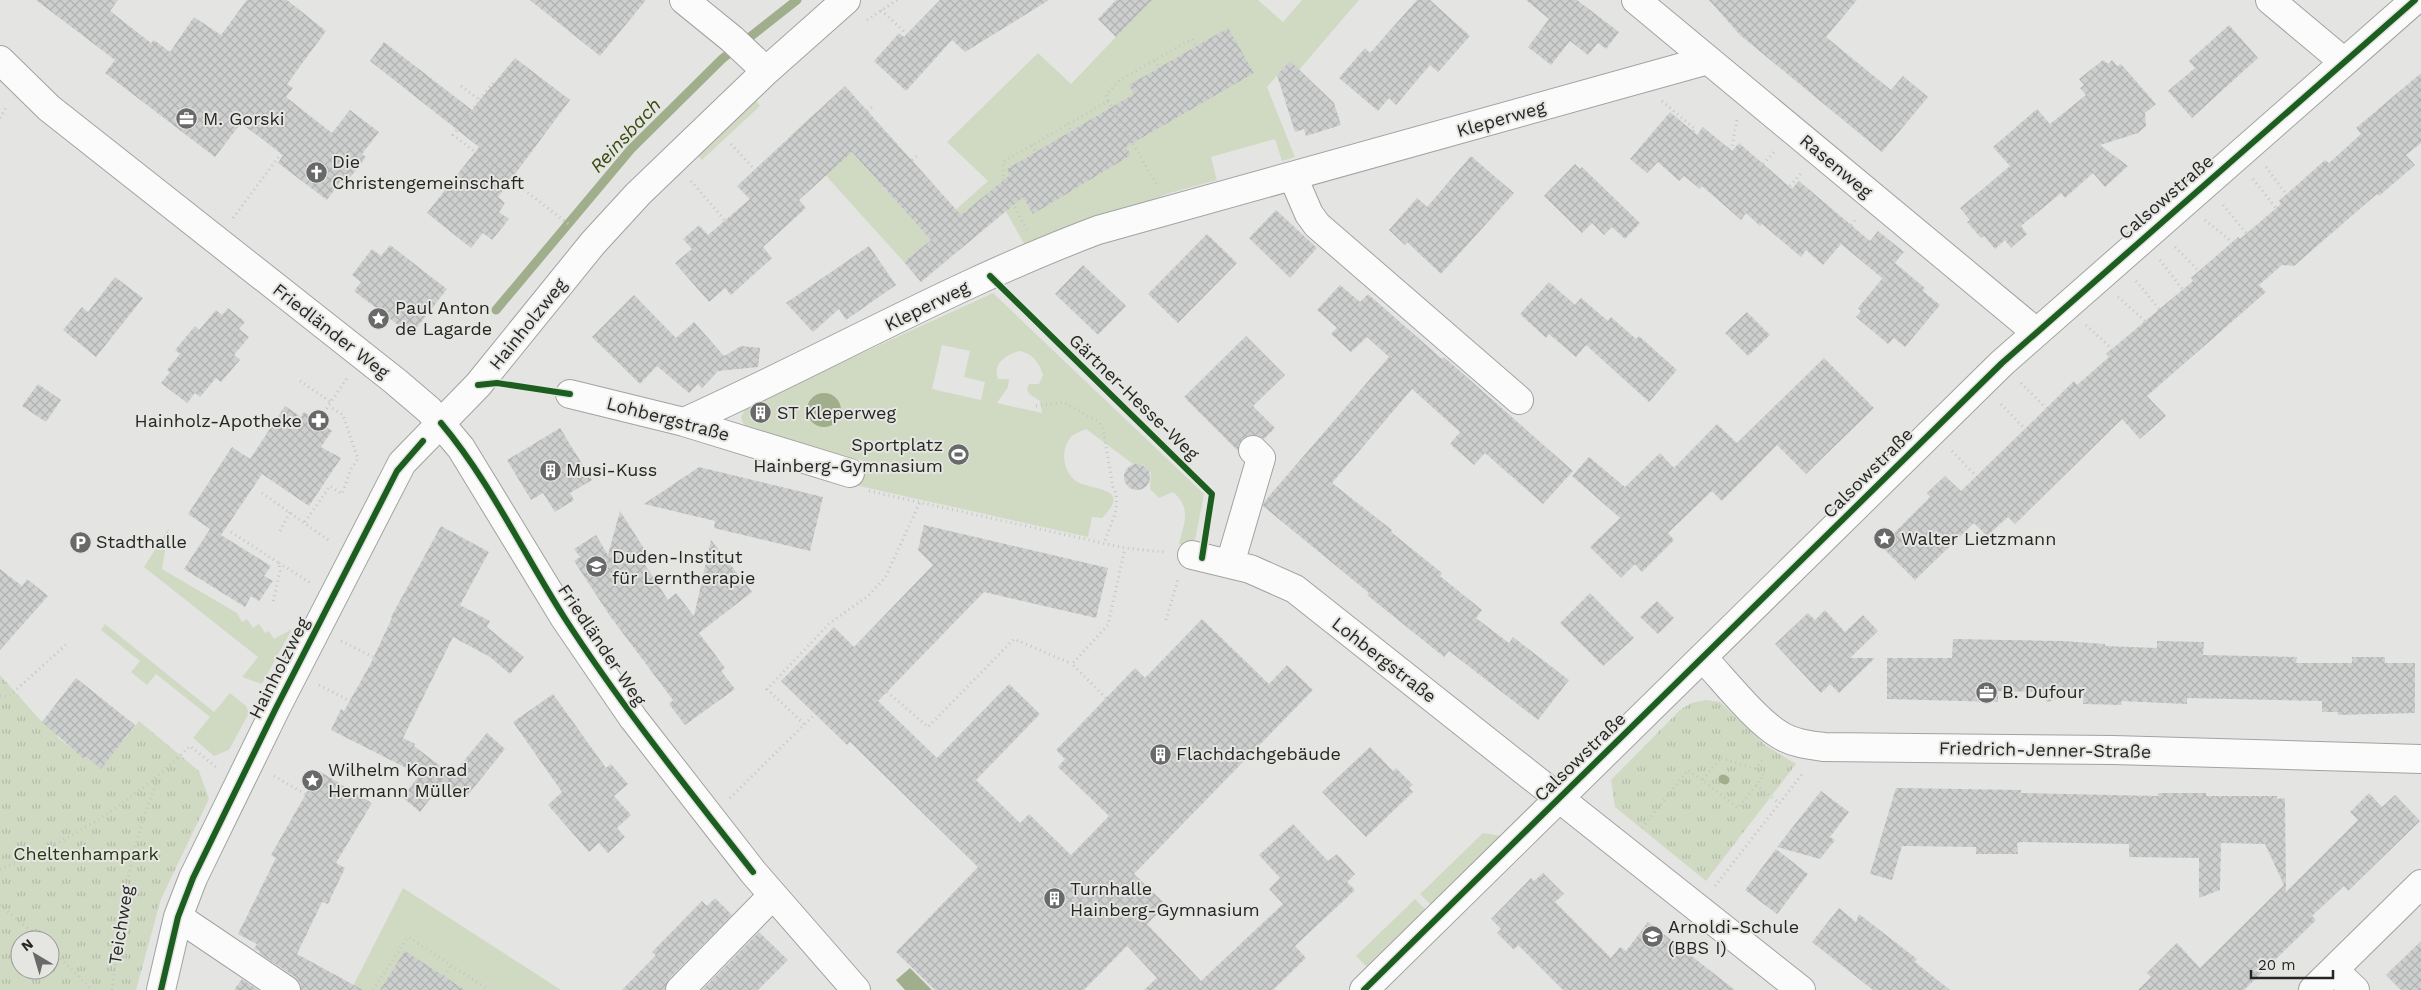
<svg xmlns="http://www.w3.org/2000/svg" width="2421" height="990" viewBox="0 0 2421 990" font-family="'Work Sans',sans-serif">
<style>
.grass{fill:#d0dac3;fill-rule:evenodd}
.park{fill:url(#park-tufts);fill-rule:evenodd}
.water{fill:#a1ae8b}
.lines{fill:none;stroke-linecap:round;stroke-linejoin:round}
.stream{stroke:#a1ae8b;stroke-width:9}
.building{fill:url(#building-cross-hatch)}
.minor-casing{stroke:#a2a2a1;stroke-width:30}
.path{stroke:#c5c5c4;stroke-width:3;stroke-dasharray:1 4;stroke-linecap:butt}
.minor{stroke:#fbfbfb;stroke-width:28}
.cycleway-casing{stroke:#e5e6e2;stroke-width:9}
.cycleway{stroke:#1b5e20;stroke-width:6}
.labels{text-anchor:middle;stroke-width:4;stroke-linejoin:round;paint-order:stroke}
.poi-label{font-size:18px;fill:#262625;stroke:#e5e6e2;text-anchor:start}
.street-label{font-size:18px;fill:#262625;stroke:#e5e6e2}
.park-label{font-size:18px;fill:#2a3710;stroke:#e5e6e2}
.water-label{font-size:19px;font-style:italic;fill:#384a11;stroke:#e5e6e2}
</style>
<defs>
<pattern id="park-tufts" width="24" height="20" patternUnits="userSpaceOnUse" patternTransform="scale(1.25)"><rect width="24" height="20" fill="#d0dac3"/><path d="M3 7l-1-3M5 7V3M7 7l1-3M15 17l-1-3M17 17v-4M19 17l1-3" fill="none" stroke="#b2bba7"/></pattern>
<pattern id="building-cross-hatch" width="8" height="8" patternUnits="userSpaceOnUse" patternTransform="scale(1.25)"><rect width="8" height="8" fill="#cdcece"/><path d="M0 0l8 8M0 8l8-8" fill="none" stroke="#b0b1b1"/></pattern>
</defs>
<rect width="100%" height="100%" fill="#e4e5e3"/>
<path class="grass" d="M1151,0h107l25,22 19,-22h57l-60,70 -9,-9 -23,26 28,70 -13,4 -7,-22 -64,18 6,23 -47,13 -144,54 -33,-58 -89,73 -114,-126 26,-24 89,99 47,2 36,-32 -41,-39 91,-89 33,31z
M756,100l4,6 -58,54 -5,-6z
M993,293l211,201 -10,52 -15,-2c5,-21 13,-36 -6,-52l-14,6 -9,-9 1,-16 -7,-8 -11,-1 -47,-35c-5,2 -10,4 -14,7 -12,12 -10,35 4,45 15,10 58,5 26,37l-10,-1 -4,20 -229,-51 5,-25 -113,-30 -8,-8 -2,-6 6,-11zM942,345l28,6 -6,26 21,5 -4,18 -49,-11zM1019,351c13,2 20,11 24,24l-4,9h-10l-2,5 2,5 11,7 2,12 -45,-10 11,-16 1,-8h-11c-6,-15 8,-24 21,-28z
M169,528l-7,41 75,44 5,9 5,-3 6,9 6,-4 6,9 4,-2 5,8 18,-10 -30,55 -20,-7 16,-20 -114,-90z
M105,624l109,88 16,-19 16,13 3,7 -20,37 -15,6 -21,-18 17,-21 -54,-43 -9,11 -16,-13 9,-11 -39,-31z
M1483,833l19,3 -71,69 -11,-11z
M403,888l158,102h-210z
M1415,899l11,11 -59,57 -11,-11z"/>
<path class="park" d="M0,675l42,47 16,13 -1,2 27,21 2,-2 15,12 38,-47 60,50 10,28 -48,100 -25,91h-136zM20,940h30v30h-30z
M1706,700l14,2 45,43 31,19 -90,117 -91,-74 -4,-27 69,-70 11,-7z"/>
<path class="water" d="M807 410a17 17 0 1 1 34 0a17 17 0 1 1-34 0Z
M910,968l22,22h-27l-9,-10z"/>
<g class="lines">
<path class="stream" d="M496,310l135,-161 91,-90 75,-59
M1723,779l2,1"/>
</g>
<path class="building" d="M36,0h82l-8,11 41,32 3,-3 16,12 24,-35 27,18 26,-35h40l39,31 -39,53 6,4 -7,9 46,36 18,-23 29,22 -17,22 4,3 -21,27 -4,-3 -14,19 -49,-37 5,-8 -42,-32 -26,34 -110,-84 10,-13z
M530,0h116l-46,56z
M940,0h109l-84,52 -13,-12 -46,51 -32,-30 25,-28 5,4z
M1116,0h36l-36,37 -18,-18z
M1417,0h13l40,36 -32,36 -8,-7 -34,40 -7,-7 -11,13 -39,-33 26,-30 5,5z
M1526,0h51l42,32 -13,17 -8,-6 -10,12 -18,-14 -19,24 -23,-18 21,-28z
M1709,0h148l-31,37 65,53 12,-14 25,21 -46,55 -142,-117z
M2229,25l29,33 -66,60 -24,-27 27,-23 -6,-7z
M1228,28l26,45 -128,74 5,8 -98,59 -10,-17 -102,85 -17,-20 27,-22 -79,-88 -53,48 7,8 -43,39 9,11 -41,37 -6,-7 -16,14 -34,-39 17,-14 -9,-10 16,-14 9,10 42,-36 -13,-13 108,-100 116,129 49,-40 -3,-6 127,-75 -5,-9z
M384,42l88,68 43,-52 55,42 -72,97 7,6 -6,9 10,7 -17,21 -9,-7 -12,15 -44,-35 52,-66 -109,-86z
M2103,60l5,4 4,-4 5,6 4,-2 35,40 -11,9 1,13 -8,7 -38,12 28,21 -23,21 -12,-14 -28,25 -4,-5 -40,33 6,8 -16,14 -6,-8 -10,9 -11,-13 -3,2 -14,-16 3,-2 -10,-12 50,-42 -17,-19 44,-38 13,15 36,-29 -6,-7 4,-3 -5,-6z
M1290,61l44,42 7,22 -35,11 -2,-7 -9,3 -18,-57z
M2421,73v70l-15,12 9,10 -36,31 -2,-2 -83,72 -12,-1 -23,20 7,7 -119,104 19,20 -26,23 -18,-20 -107,105 -7,-7 -21,19 -13,-13 -59,57 -34,-34 49,-49 -3,-4 18,-17 16,15 113,-110 3,4 32,-28 -3,-3 87,-73 -2,-3 47,-41 2,2 20,-17 21,-18 -2,-3 46,-41 4,3 32,-29 -5,-6z
M1670,112l27,23 6,-8 29,24 7,-8 53,46 7,-8 71,60 8,-10 26,21 -22,26 -41,-34 -18,21 -17,-15 -5,7 -39,-33 -2,2 -14,-13 -5,7 -39,-34 -2,3 -16,-13 -5,5 -21,-19 -11,11 -17,-14z
M1471,156l43,37 -73,81 -34,-32 -2,3 -16,-15 28,-32 10,9z
M1575,164l5,5 2,-2 58,56 -15,16 -13,-12 -8,8 -12,-12 -10,10 -38,-37z
M1276,210l41,38 -27,30 -41,-40z
M1207,234l30,29 -59,60 -30,-29z
M390,245l57,44 -36,46 -57,-44 7,-9 -9,-7 20,-26 9,7z
M869,246l27,39 -50,35 -7,-11 -26,23 -27,-29z
M1895,263l30,25 -2,3 17,14 -35,42 -11,-9 -6,6 -32,-27 5,-6 -3,-3z
M1083,265l43,41 -28,29 -43,-41z
M115,277l28,21 -47,59 -33,-27 19,-23 6,5z
M1549,282l26,23 6,-7 27,23 3,-4 25,22 3,-3 38,34 -28,32 -63,-57 -10,12 -27,-23 -3,4 -26,-24z
M1340,285l20,17 8,-8 74,65 2,-2 129,114 -30,33 -58,-51 -11,12 -24,-21 10,-12 -48,-43 -80,94 60,47 -1,2 51,41 -2,3 42,34 -6,8 33,25 4,-6 56,43 -31,40 -89,-69 -5,6 -77,-62 2,-2 -106,-87 1,-4 125,-145 -22,-20 -16,15 -20,-18 6,-6 -20,-18z
M634,295l42,43 18,-16 30,34 17,-10 19,2 -2,19 -40,4 -16,17 -4,-4 -9,9 -32,-27 -17,18 -48,-47z
M228,308l17,14 -6,7 10,8 -15,18 6,5 -19,22 -5,-4 -16,19 -5,-4 -8,10 -26,-20 9,-11 -3,-2 13,-16 -5,-4 20,-24 4,4 17,-20 6,5z
M1747,312l23,23 -22,21 -23,-23z
M1246,336l39,39 -32,31 22,22 -11,11 -7,-4h-8l-7,4 -4,12 -54,-54z
M1824,358l50,50 -68,66 -29,-29 -55,56 -10,-10 -44,42 6,7 -32,32 -7,-8 -14,14 -31,-31 30,-29 -48,-42 17,-19 36,30 35,-34 14,15 43,-44 20,19z
M38,384l23,16 -15,22 -24,-16z
M285,406l16,11 3,-5 28,19 -11,16 20,11 -32,48 -47,-32 -41,61 50,31 -7,10 9,5 -14,20 -8,-5 -6,11 -61,-38 26,-40 -22,-15 44,-67 18,12z
M560,428l32,52 -22,13 4,7 -19,12 -12,-19 -12,7 -24,-40z
M1124 477a13 13 0 1 1 26 0a13 13 0 1 1-26 0Z
M699,467l124,30 -13,54 -96,-23 1,-7 -71,-17z
M620,511l25,39 -7,4 30,46 8,-7 18,23 17,-76 41,52 -53,41 26,35 -4,3 14,18 -50,36 -16,-21 4,-4 -63,-84 -36,-55 6,-4 -6,-8 22,-14 12,20z
M924,525l184,43 -12,50 -112,-26 -106,109 59,57 72,-74 31,30 -64,66 44,43 9,-9 42,41 38,-39 -51,-49 7,-8 -9,-9 79,-82 10,10 57,-59 67,65 18,-19 26,25 -179,184 32,31 -19,19 54,57 82,-77 -14,-15 11,-11 -21,-23 34,-31 35,37 9,-7 18,20 -8,8 8,8 -60,56 11,12 -33,32h-129l13,-12 -30,-32 -43,44h-149l-39,-38 82,-85 -128,-125 -3,3 -66,-64 53,-54 20,20 79,-82 -15,-15z
M441,526l48,26 -29,53 30,16 -3,6 37,30 -14,17 -20,-17 -37,-20 -50,101 12,6 -1,2 38,29 35,-42 18,16 -38,47 -6,-5 -2,3 -18,-9 -21,27 -18,-15 18,-22 -89,-45 10,-21 3,2 26,-46 22,-47 -1,-1z
M0,569l22,17 5,-7 21,17 -48,54z
M1590,593l44,45 -31,28 -43,-43z
M1657,601l17,17 -16,16 -18,-17z
M1825,610l20,22 18,-17 15,16 -28,27h25l-36,35 -9,-9 -9,9 -46,-49 33,-31 7,7z
M1953,639l110,2 42,3v2l52,2v-7l47,1 -1,13 94,2 -1,6h56v-6h33v6h30v50l-77,2v-3h-16v-11l-135,-3v6l-66,-3 1,4 -39,-1 1,-14 -37,12 -7,-10 -42,-1v11l-111,-3v-41h65z
M76,678l59,47 -34,44 -15,-13 -2,3 -42,-37z
M553,694l53,74 5,-4 17,20 -14,12 17,19 -14,13 8,9 -17,16 -9,-10 -10,9 -41,-47 14,-13 -49,-70z
M1370,747l23,24 3,-3 17,17 -4,3 4,4 -47,45 -44,-45z
M319,771l53,32 -36,60 9,5 -17,36 -6,-2 -25,52 66,36h-62l-1,-7 -5,-6 -36,-24 1,-2 -6,-2 3,-5 -19,-10 38,-76 -5,-3z
M1896,788l125,2v3l137,3v-3h48v3h71v3l8,-1 1,94 72,-72 -8,-8 19,-19 13,14 13,-12 25,26 -72,70 -4,-5 -32,30 4,4 -72,70h-106l13,-13 -4,-4 30,-30 23,25 84,-83 -19,-41 -44,-1 -1,47 -21,8v-40l-70,-1v-13l-108,-2 -4,1 1,11h-42v-7l-74,-1 -10,34 -22,-6z
M1821,791l28,21 -19,25 5,3 -15,19 -43,-12z
M1776,849l32,25 -31,40 -32,-24z
M1543,873l21,21 -9,8 56,56 9,-11 6,4 22,-29 87,68h-172l-45,-45 -4,5 -17,-17 4,-4 -10,-10 40,-41 3,3z
M715,898l17,17 -63,64 -4,11h-43l34,-35 -4,-3 50,-51 5,5z
M1839,908l17,14 3,-8 58,45 -2,3 35,28h-77l-61,-48z
M759,932l29,28 -30,30h-56z
M2421,941v49h-20l-15,-15z
M405,951l60,39h-85z
M242,979l16,11h-24z"/>
<g class="lines">
<defs>
<path id="minor" d="M684,0l48,39 34,32
M1636,0l400,332
M2270,0l74,62
M0,60l49,48 346,273 34,29 32,38 103,169 69,101 120,154 103,118
M1293,177l16,37 8,11 202,175
M570,394l114,28 166,51
M684,422c138,-62 272,-139 414,-192l610,-170
M1192,555l58,14 45,20 506,401
M1230,564l31,-106 -8,-8
M1703,658c21,22 52,62 77,77 13,8 28,10 44,12l289,3 308,9
M178,917l108,73
M2334,970l21,20
M161,990l17,-73 15,-39 83,-170 126,-245 76,-78 115,-142 45,-49 128,-123 80,-71
M680,990l93,-95
M1364,990l638,-627 413,-363
M2313,990l108,-106"/>
</defs>
<use href="#minor" class="minor-casing"/>
<path class="path" d="M967,4l3,-4
M881,10l42,39 -3,3
M867,20l30,-20
M1155,60l4,8
M493,83l-40,52 118,91
M461,86l19,14
M170,94l7,6
M1108,101l-2,-6 14,-15 72,-41 4,7
M1662,101l33,28 -2,3
M867,111l8,-6
M0,118l7,-12
M1067,124l4,7
M731,144l24,26
M1032,145l4,7
M1729,149l3,-2 5,-28
M912,160l7,-6
M1763,164l11,-12
M2266,167l20,27
M2253,179l23,29
M691,181l48,56 -1,1
M1790,186l12,-14
M2223,205l24,29
M233,218l50,-67
M2205,220l27,22
M1851,225l5,-6
M1027,230l-23,-43 -1,-25 105,-61 49,84
M2175,247l24,24
M2160,260l23,30
M2136,281l24,29
M2118,297l27,24
M2086,325l26,24
M300,381l31,21
M2021,383l25,25
M2001,404l24,25
M1036,406l27,-4 36,20 4,7 10,58c10,18 -3,38 -9,56
M318,421l29,-43
M1952,451l24,25
M869,491l256,57 39,4
M262,493l69,49
M305,522l25,-36 12,8 9,-25 7,-10 -15,-44 -14,-9
M280,531l10,-19
M231,532l48,31 1,8 -7,32
M279,563l32,20
M1166,620l12,-41
M341,641l32,16
M319,685l31,16
M887,692l41,35 86,-88 58,25
M0,696l8,1 61,-55
M1106,698l-34,-34 36,-39 17,-77
M804,724l-37,-35 63,-66 38,-27 17,-18 35,-76
M1721,758l34,11 9,6 -26,33 -36,-28z
M1755,769l9,-12
M274,776l31,18
M1756,785l23,18
M730,798l85,-84
M1642,828l46,-58 14,10
M0,869c70,-26 137,-71 190,-123l26,21
M1715,886l88,-113
M0,905l41,35
M50,948l42,42
M444,976l7,-11
M112,990c8,-73 18,-145 47,-213
M373,990l35,-53 81,53"/>
<use href="#minor" class="minor"/>
<defs>
<path id="cycleway" d="M990,276l222,218 -10,64
M478,385l19,-2 73,11
M441,423c49,58 82,130 123,194 58,90 124,172 189,255
M161,990l17,-73 15,-39 83,-170 121,-237 26,-30
M1364,990l638,-627 413,-363"/>
</defs>
<use href="#cycleway" class="cycleway-casing"/>
<use href="#cycleway" class="cycleway"/>
</g>
<defs>
<symbol id="office-disc" viewBox="-11 -11 22 22"><circle r="9.5" fill="#686968" stroke="#e5e6e2"/><path d="M-6-3h4V-5.5h4V-3h4V5H-6ZM-1-4.5V-3h2v-1.5ZM-6 0V1H6V0Z" fill="#fff"/></symbol>
<symbol id="church-disc" viewBox="-11 -11 22 22"><circle r="9.5" fill="#686968" stroke="#e5e6e2"/><path d="M-1.2-6h2.4v3.5h3.3v2.4h-3.3V6h-2.4V-.1h-3.3v-2.4h3.3Z" fill="#fff"/></symbol>
<symbol id="sight-disc" viewBox="-11 -11 22 22"><circle r="9.5" fill="#686968" stroke="#e5e6e2"/><path d="M0-6L1.8-2.2L6-1.7L2.9 1.2L3.7 5.4L0 3.3L-3.7 5.4L-2.9 1.2L-6-1.7L-1.8-2.2Z" fill="#fff"/></symbol>
<symbol id="building-disc" viewBox="-11 -11 22 22"><circle r="9.5" fill="#686968" stroke="#e5e6e2"/><path d="M-4-6H4V6H1V3H-1V6H-4ZM-2.5-4.3h1.7v1.8h-1.7ZM.8-4.3h1.7v1.8H.8ZM-2.5-1h1.7V.8h-1.7ZM.8-1h1.7V.8H.8Z" fill="#fff"/></symbol>
<symbol id="pharmacy-disc" viewBox="-11 -11 22 22"><circle r="9.5" fill="#686968" stroke="#e5e6e2"/><path d="M-2-6h4v4h4v4h-4v4h-4v-4h-4v-4h4Z" fill="#fff"/></symbol>
<symbol id="stadium-disc" viewBox="-11 -11 22 22"><circle r="9.5" fill="#686968" stroke="#e5e6e2"/><path d="M0-5a6.5 5 0 1 0 0 10a6.5 5 0 1 0 0-10ZM-3.5-1.8h7v3.6h-7Z" fill="#fff"/></symbol>
<symbol id="parking-disc" viewBox="-11 -11 22 22"><circle r="9.5" fill="#686968" stroke="#e5e6e2"/><path d="M-3.5-5.5H1a3.5 3.5 0 0 1 0 7H-1V5.5H-3.5ZM-1-3.4V-.6H.8a1.4 1.4 0 0 0 0-2.8Z" fill="#fff"/></symbol>
<symbol id="university-disc" viewBox="-11 -11 22 22"><circle r="9.5" fill="#686968" stroke="#e5e6e2"/><path d="M0-5L7-2L0 1L-7-2ZM-4 1L0 2.5L4 1V4Q0 6-4 4Z" fill="#fff"/></symbol>
<symbol id="school-disc" viewBox="-11 -11 22 22"><circle r="9.5" fill="#686968" stroke="#e5e6e2"/><path d="M0-5L7-2L0 1L-7-2ZM-4 1L0 2.5L4 1V4Q0 6-4 4Z" fill="#fff"/></symbol>
</defs>
<g fill-rule="evenodd">
<use href="#office-disc" x="174" y="106" width="25" height="25"/>
<use href="#church-disc" x="304" y="160" width="25" height="25"/>
<use href="#sight-disc" x="366" y="306" width="25" height="25"/>
<use href="#building-disc" x="748" y="400" width="25" height="25"/>
<use href="#pharmacy-disc" x="306" y="408" width="25" height="25"/>
<use href="#stadium-disc" x="946" y="442" width="25" height="25"/>
<use href="#building-disc" x="538" y="458" width="25" height="25"/>
<use href="#sight-disc" x="1872" y="526" width="25" height="25"/>
<use href="#parking-disc" x="68" y="530" width="25" height="25"/>
<use href="#university-disc" x="584" y="554" width="25" height="25"/>
<use href="#office-disc" x="1974" y="680" width="25" height="25"/>
<use href="#building-disc" x="1148" y="742" width="25" height="25"/>
<use href="#sight-disc" x="300" y="768" width="25" height="25"/>
<use href="#building-disc" x="1042" y="886" width="25" height="25"/>
<use href="#school-disc" x="1640" y="924" width="25" height="25"/>
</g>
<g class="labels">
<g class="poi-label">
<text x="203" y="125">M. Gorski</text>
<text x="332" y="168">Die<tspan x="332" dy="21">Christengemeinschaft</tspan></text>
<text x="395" y="314">Paul Anton<tspan x="395" dy="21">de Lagarde</tspan></text>
<text x="777" y="419">ST Kleperweg</text>
<text x="302" y="427" text-anchor="end">Hainholz-Apotheke</text>
<text x="943" y="451" text-anchor="end">Sportplatz<tspan x="943" dy="21">Hainberg-Gymnasium</tspan></text>
<text x="566" y="476">Musi-Kuss</text>
<text x="1901" y="545">Walter Lietzmann</text>
<text x="96" y="548">Stadthalle</text>
<text x="612" y="563">Duden-Institut<tspan x="612" dy="21">für Lerntherapie</tspan></text>
<text x="2002" y="698">B. Dufour</text>
<text x="1176" y="760">Flachdachgebäude</text>
<text x="328" y="776">Wilhelm Konrad<tspan x="328" dy="21">Hermann Müller</tspan></text>
<text x="1070" y="895">Turnhalle<tspan x="1070" dy="21">Hainberg-Gymnasium</tspan></text>
<text x="1668" y="933">Arnoldi-Schule<tspan x="1668" dy="21">(BBS I)</tspan></text>
</g>
<g class="street-label">
<text transform="translate(1501 119) rotate(-16)" y="6">Kleperweg</text>
<text transform="translate(1836 166) rotate(40)" y="6">Rasenweg</text>
<text transform="translate(2166 197) rotate(-41)" y="6">Calsowstraße</text>
<text transform="translate(927 306) rotate(-26)" y="6">Kleperweg</text>
<text transform="translate(528 324) rotate(-51)" y="6">Hainholzweg</text>
<text transform="translate(331 331) rotate(38)" y="6">Friedländer Weg</text>
<text transform="translate(1134 397) rotate(44)" y="6">Gärtner-Hesse-Weg</text>
<text transform="translate(668 419) rotate(15)" y="6">Lohbergstraße</text>
<text transform="translate(1868 473) rotate(-45)" y="6">Calsowstraße</text>
<text transform="translate(602 645) rotate(56)" y="6">Friedländer Weg</text>
<text transform="translate(1384 660) rotate(38)" y="6">Lohbergstraße</text>
<text transform="translate(279 668) rotate(-63)" y="6">Hainholzweg</text>
<text transform="translate(2045 750) rotate(1)" y="6">Friedrich-Jenner-Straße</text>
<text transform="translate(1580 757) rotate(-44)" y="6">Calsowstraße</text>
<text transform="translate(121 925) rotate(-81)" y="6">Teichweg</text>
</g>
<g class="park-label">
<text x="86" y="860">Cheltenhampark</text>
</g>
<g class="water-label">
<text transform="translate(625 135) rotate(-47)" y="7">Reinsbach</text>
</g>
</g>
<g transform="translate(35 955) rotate(322)"><circle r="24" fill="#e5e6e2" stroke="#999996"/>
<path d="M0-4L9 19L0 12L-9 19Z" fill="#686968"/>
<text y="-8" font-size="14" font-weight="bold" text-anchor="middle" fill="#262625">N</text>
</g>
<path d="M2251 970v8h82v-8" fill="none" stroke="#262625" stroke-width="2.5"/>
<text x="2258" y="970" font-size="15" fill="#262625" stroke="#e5e6e2" stroke-width="4" paint-order="stroke">20 m</text>
</svg>
